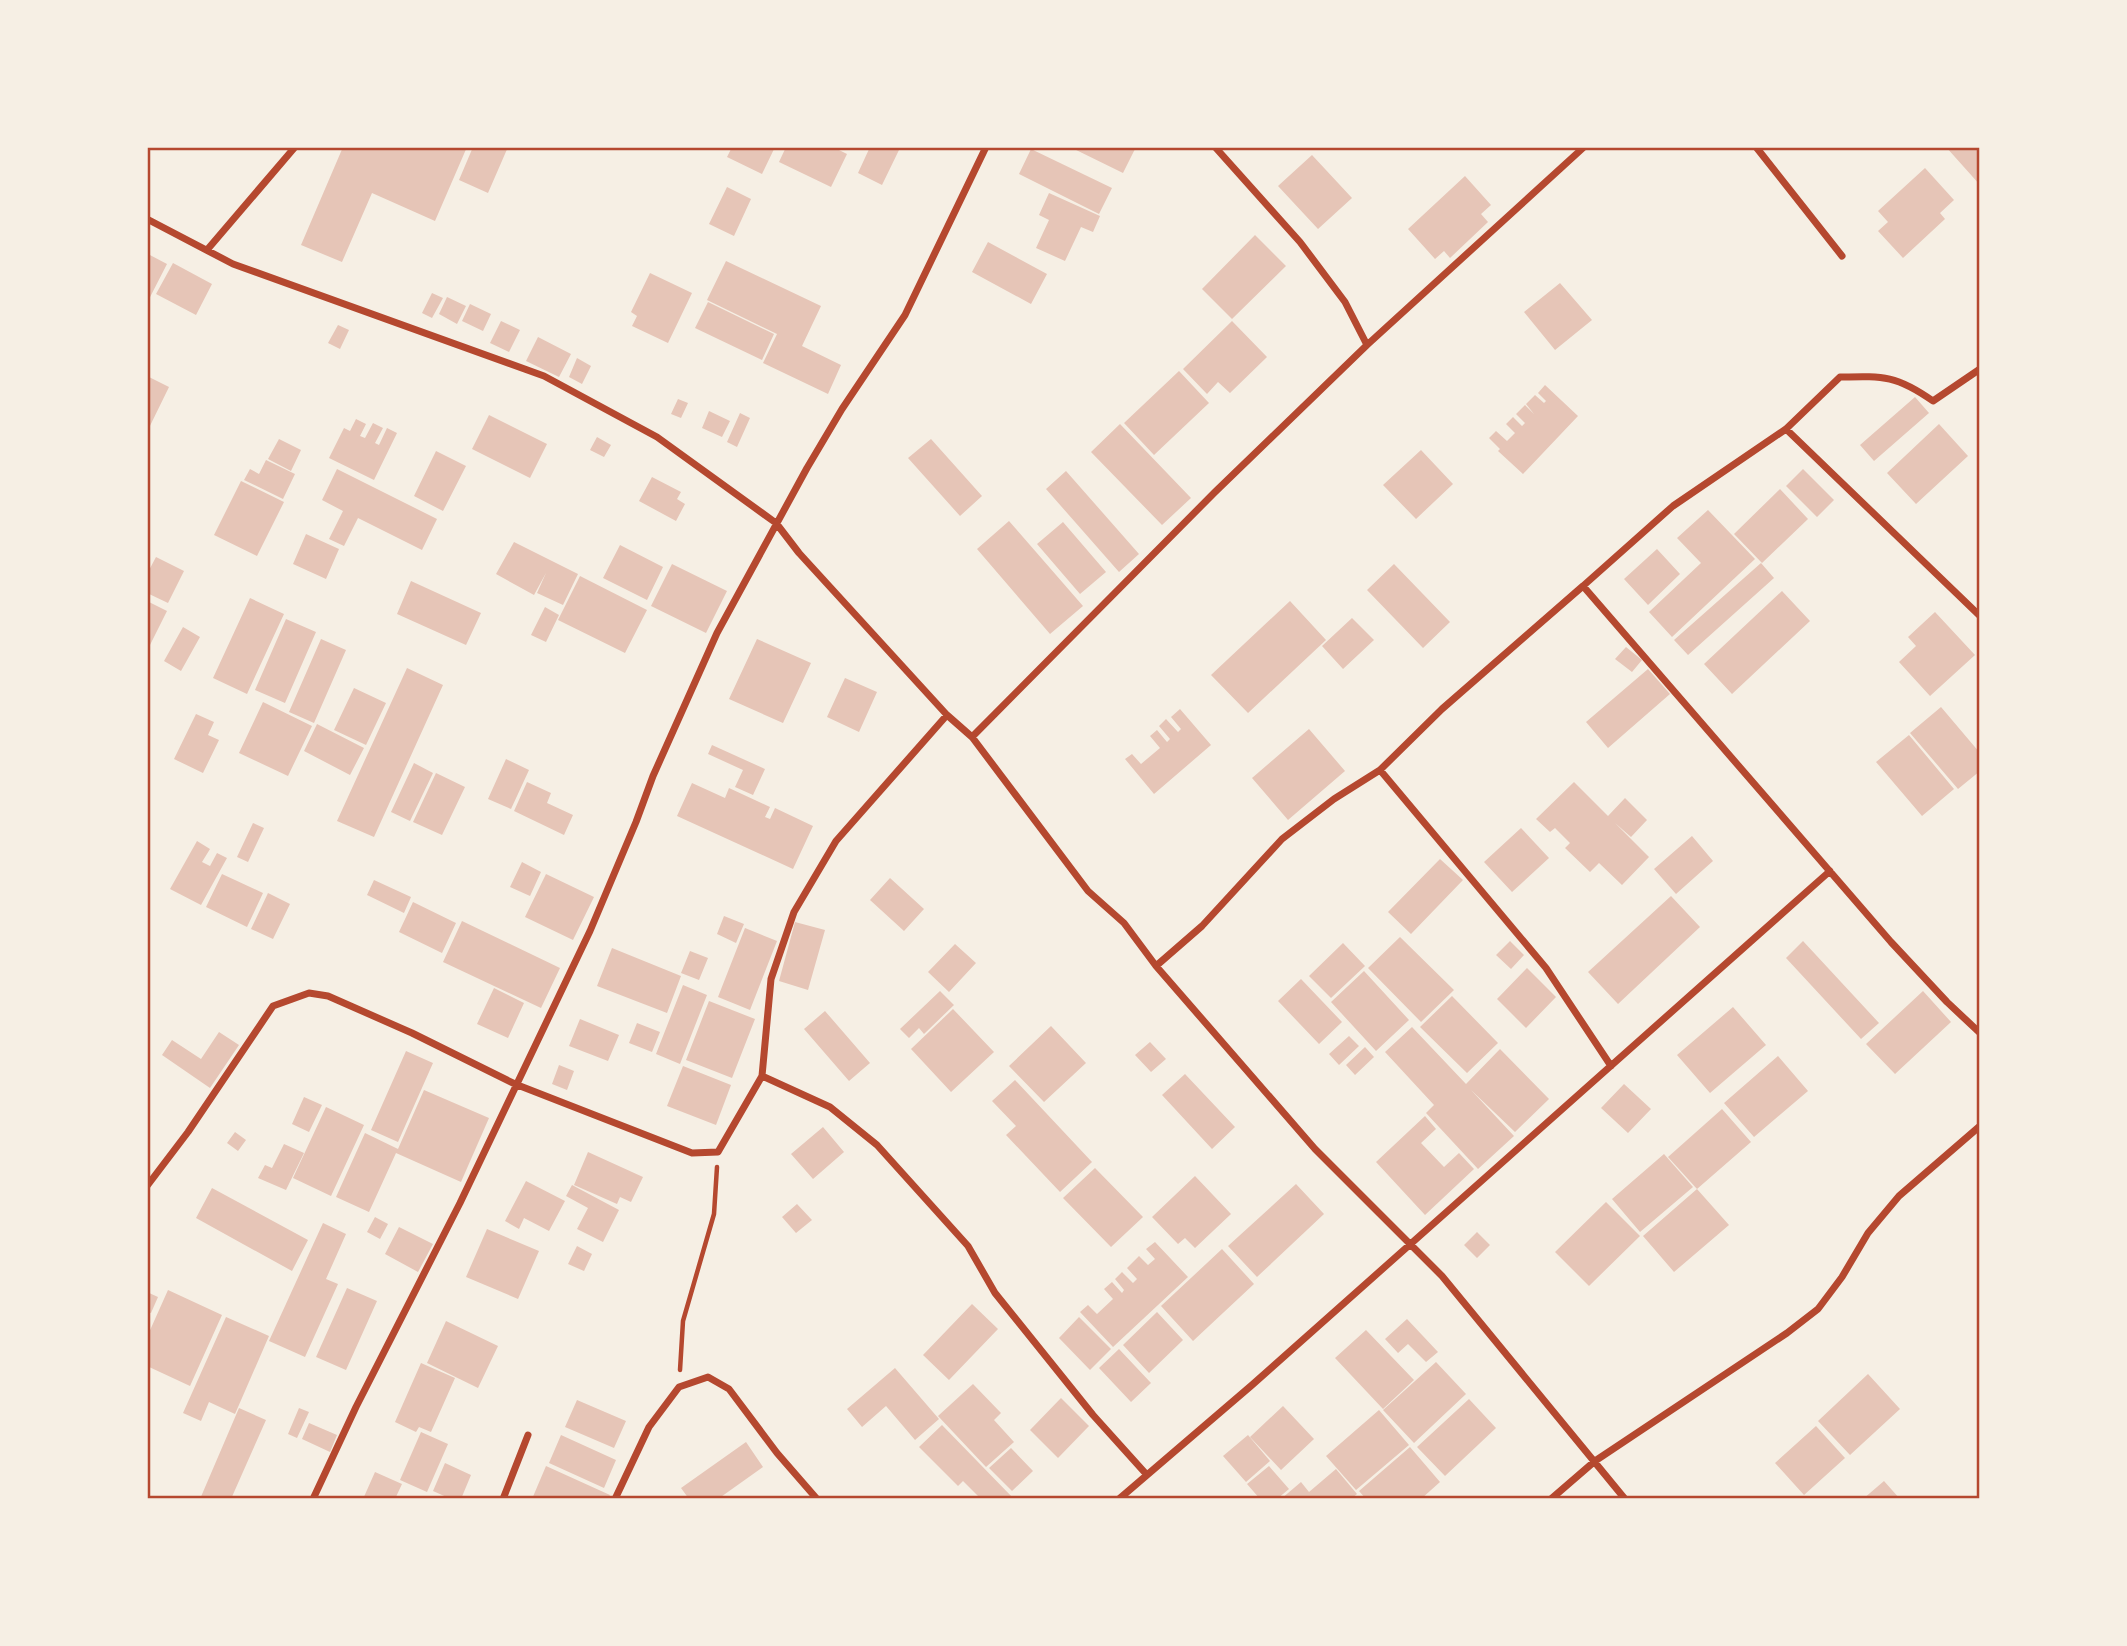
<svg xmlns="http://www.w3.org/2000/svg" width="2127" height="1646" viewBox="0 0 2127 1646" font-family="'Space Grotesk',sans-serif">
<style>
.building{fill:#e6c5b7}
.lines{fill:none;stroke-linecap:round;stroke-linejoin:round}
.path{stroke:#b5482f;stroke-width:4.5}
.minor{stroke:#b5482f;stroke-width:7}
.neatline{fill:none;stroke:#b5482f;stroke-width:2.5}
</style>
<rect width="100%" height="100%" fill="#f6efe4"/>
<path class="building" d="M343,147h124l-32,74 -63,-28 -30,69 -41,-17z
M473,147h35l-20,46 -29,-13z
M732,147h43l-13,27 -35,-17z
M786,147h54l-1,3 8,4 -16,33 -52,-25z
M870,147h24l5,3 -17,35 -24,-12z
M1070,147h66l-13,26z
M1946,147h31l3,3v35z
M1031,149l81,39 -13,26 -80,-40z
M1312,155l40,43 -34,31 -40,-43z
M1925,168l29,32 -14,13 5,6 -42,39 -25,-27 10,-9 -10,-11z
M1465,176l26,29 -10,9 7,8 -38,36 -6,-7 -9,8 -27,-30z
M727,187l24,12 -17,37 -25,-12z
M1049,193l51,23 -7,16 -12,-5 -16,34 -29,-13 13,-28 -10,-5z
M1255,235l31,31 -54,53 -30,-30z
M988,242l59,32 -16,30 -59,-32z
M148,254l19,10 -20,39v-47z
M726,261l95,45 -19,40 39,19 -13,29 -65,-31 14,-29 -70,-34z
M173,263l39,21 -16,31 -40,-21z
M650,273l42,20 -24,50 -36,-17 5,-10 -6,-4z
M1560,283l32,37 -37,30 -31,-38z
M432,293l11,5 -11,20 -10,-5z
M447,297l19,9 -9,18 -18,-10z
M708,302l66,32 -12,26 -67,-32z
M470,304l21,10 -8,17 -21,-10z
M501,321l19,9 -11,22 -19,-9z
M1232,321l35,36 -37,36 -12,-11 -11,12 -24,-25z
M338,325l11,5 -9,19 -12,-6z
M538,337l33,17 -12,23 -33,-16z
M577,358l14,8 -9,18 -13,-7z
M1179,371l30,32 -55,52 -30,-32z
M147,376l22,11 -22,45z
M1545,385l33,31 -55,58 -25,-23 2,-2 -11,-11 7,-7 11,10 8,-8 -9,-9 7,-7 9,9 3,-3 -9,-9 9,-9 9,9 -8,-10 9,-9 9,8 2,-2 -8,-8z
M1915,397l14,16 -55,48 -14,-16z
M678,399l10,4 -7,15 -10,-4z
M709,411l21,10 -8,16 -20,-9z
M740,413l10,5 -13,29 -10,-5z
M489,415l58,29 -17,34 -58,-29z
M356,419l10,5 -6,12 5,2 8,-15 10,5 -8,15 4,2 8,-17 10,5 -23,47 -45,-22 15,-30 6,3z
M1120,424l71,74 -29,27 -71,-73z
M1939,424l29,32 -52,48 -29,-31z
M597,437l14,8 -7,12 -14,-7z
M279,439l22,11 -10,21 -23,-12z
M931,439l51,57 -22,20 -52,-58z
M1421,450l32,34 -37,35 -33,-34z
M436,451l30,15 -23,45 -29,-15z
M266,460l29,14 -12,25 -39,-19 6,-11 9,5z
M337,469l100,50 -15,31 -64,-32 -14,28 -15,-7 14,-28 -21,-11z
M1803,469l31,31 -17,17 -31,-31z
M1066,471l73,83 -20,18 -73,-83z
M652,477l29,15 -4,7 8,5 -9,17 -37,-20z
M241,481l43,21 -27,54 -43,-21z
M1780,489l28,30 -46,44 -28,-29z
M1708,510l47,49 -83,78 -23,-25 52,-49 -24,-25z
M1009,521l74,85 -33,28 -73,-85z
M1063,522l43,50 -26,22 -43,-50z
M306,534l33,15 -13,30 -33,-15z
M514,542l64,32 -15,31 -26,-12 9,-20 -12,22 -38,-21z
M620,545l43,22 -16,33 -44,-22z
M1657,549l23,25 -32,31 -24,-26z
M156,557l28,14 -16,32 -21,-10v-19z
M1761,563l13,15 -86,77 -14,-15z
M672,564l55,27 -21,42 -55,-27z
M1394,564l56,58 -27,26 -56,-58z
M580,576l67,34 -22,43 -67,-33z
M411,581l70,32 -15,32 -69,-31z
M1782,591l28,30 -78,73 -28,-30z
M250,598l34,16 -37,80 -34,-16z
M147,601l20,10 -20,40z
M1290,601l36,39 -78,73 -37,-38z
M545,607l14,8 -13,27 -15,-7z
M1935,612l40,43 -45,41 -31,-34 17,-16 -8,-9z
M1352,618l22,22 -31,29 -21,-23z
M286,619l30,13 -31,71 -30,-13z
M183,627l17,10 -19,34 -17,-10z
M321,639l25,11 -32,73 -25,-11z
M757,639l54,24 -28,60 -54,-24z
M1626,647l16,13 -10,12 -17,-13z
M407,668l36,17 -69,152 -37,-16z
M1648,669l22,25 -62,54 -22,-26z
M845,678l32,14 -18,40 -32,-15z
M354,688l32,15 -20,42 -32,-15z
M263,702l49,24 -24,50 -49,-23z
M1941,707l39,46v13l-2,2 2,3 -22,18 -48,-56z
M1180,709l31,36 -57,49 -29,-35 7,-5 9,10 19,-16 -10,-12 7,-6 10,12 3,-3 -11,-13 7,-7 12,13 3,-3 -10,-12z
M196,714l18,8 -6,13 11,5 -16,33 -29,-14z
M317,724l47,24 -14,27 -46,-24z
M1309,729l36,42 -57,49 -36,-42z
M1909,735l45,54 -32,27 -46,-54z
M712,745l53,24 -12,26 -18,-8 8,-17 -35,-16z
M506,759l23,11 -18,39 -23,-10z
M414,763l19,10 -23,48 -19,-9z
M436,773l29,14 -23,48 -29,-13z
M527,782l24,11 -4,10 26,12 -9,20 -50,-24z
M1574,782l34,34 17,-18 22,22 -16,17 -16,-14 34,34 -27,28 -23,-22 -9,9 -25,-24 5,-5 -15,-15 -5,4 -14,-13z
M692,783l33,15 4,-10 41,19 -5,10 5,2 5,-11 38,18 -20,43 -116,-53z
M253,823l11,5 -16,34 -11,-5z
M1521,828l28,30 -37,34 -28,-30z
M1692,836l21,25 -37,33 -22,-25z
M197,841l13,8 -8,13 8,4 7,-13 10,5 -26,47 -31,-16z
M1440,859l23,21 -52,54 -23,-22z
M522,862l19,10 -11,24 -20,-9z
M222,874l41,19 -16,34 -41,-20z
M546,874l48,23 -21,43 -48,-23z
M890,878l34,31 -20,22 -34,-31z
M374,880l37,17 -7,16 -37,-18z
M268,893l22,11 -17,35 -22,-10z
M1671,896l29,31 -82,77 -30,-32z
M413,902l43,21 -14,30 -43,-21z
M724,916l20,8 -8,19 -19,-9z
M462,921l98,47 -19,40 -98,-46z
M795,922l30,8 -17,60 -29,-9z
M745,928l32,13 -27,69 -32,-13z
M1400,937l54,53 -33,32 -53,-54z
M1510,941l14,14 -13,14 -15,-14z
M1803,941l76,82 -18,16 -75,-81z
M1343,943l22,23 -34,32 -22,-22z
M955,944l21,19 -27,29 -21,-20z
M612,948l69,28 -14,37 -70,-27z
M690,951l18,7 -9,22 -18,-7z
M1527,968l29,29 -30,31 -29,-29z
M1364,971l45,49 -33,31 -45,-49z
M1301,979l41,43 -23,22 -41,-43z
M683,985l24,10 -27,69 -24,-10z
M494,988l30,15 -16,35 -31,-14z
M940,991l14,14 -30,29 -5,-6 -10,10 -9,-9z
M1923,991l28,31 -56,52 -29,-30z
M1452,996l46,47 -31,30 -47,-46z
M709,1001l46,18 -23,59 -46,-18z
M1733,1007l33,38 -56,48 -33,-38z
M953,1009l41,43 -43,40 -40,-43z
M825,1011l45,52 -21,18 -45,-52z
M580,1019l39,16 -11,26 -39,-15z
M637,1023l23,9 -8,20 -23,-9z
M1051,1026l35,37 -42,39 -35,-36z
M1412,1027l54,57 34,-35 49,50 -34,33 -44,-42 43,46 -36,33 -52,-56 8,-8 -49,-53z
M219,1032l20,13 -29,43 -48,-33 10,-15 29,19z
M1349,1036l10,10 -20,19 -10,-11z
M1150,1042l16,17 -15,13 -16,-17z
M1365,1047l9,10 -19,18 -9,-10z
M406,1051l27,12 -35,79 -27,-12z
M1778,1056l30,35 -54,46 -30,-34z
M559,1065l15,6 -7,19 -15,-6z
M683,1066l48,19 -15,40 -49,-19z
M1185,1074l50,53 -23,22 -50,-54z
M1015,1080l77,82 -32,30 -54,-57 10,-9 -24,-25z
M1624,1084l27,25 -23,24 -27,-25z
M424,1090l65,28 -28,64 -65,-29 -27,59 -33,-15 29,-64 33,16z
M304,1097l18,8 -13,27 -17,-8z
M326,1107l38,18 -33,71 -38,-18z
M1722,1109l29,33 -54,47 -29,-32z
M1425,1116l11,13 -15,14 23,24 15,-14 15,16 -49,46 -49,-53z
M823,1127l21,25 -31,27 -22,-25z
M235,1132l11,8 -8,11 -11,-8z
M284,1144l20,9 -18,37 -28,-12 7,-13 7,3z
M588,1152l55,25 -12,25 -11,-5 -3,7 -43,-19z
M1664,1154l29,33 -53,45 -28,-33z
M1095,1168l48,49 -32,30 -48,-49z
M1195,1176l36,38 -36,34 -10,-10 -7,6 -26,-27z
M526,1181l39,20 -16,30 -25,-13 -5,11 -14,-8z
M1296,1184l28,30 -67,63 -29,-31z
M572,1185l47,25 -16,32 -26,-13 11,-21 -22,-12z
M212,1188l96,52 -16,31 -96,-53z
M1697,1189l32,36 -55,47 -31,-36z
M1606,1202l34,34 -51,50 -34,-34z
M797,1204l15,16 -16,13 -14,-16z
M375,1217l13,7 -8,15 -13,-7z
M323,1223l23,11 -20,45 12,5 -33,73 -36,-16z
M399,1227l34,17 -15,28 -33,-18z
M487,1229l52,22 -21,48 -52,-22z
M1477,1232l13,13 -13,13 -13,-13z
M1155,1242l33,35 -75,70 -33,-35 8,-7 9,9 16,-15 -9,-10 8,-7 10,11 2,-3 -9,-11 7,-7 11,11 4,-4 -10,-11 12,-12 9,9 7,-6 -9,-10z
M577,1246l15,8 -8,17 -16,-7z
M1222,1249l32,35 -61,57 -32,-35z
M347,1288l30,13 -31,69 -30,-13z
M168,1290l54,25 -32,71 -43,-20v-29z
M147,1292l11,5 -7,16 -4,-1z
M972,1304l26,25 -49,51 -26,-25z
M1157,1312l26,28 -34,33 -26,-28z
M226,1317l43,19 -34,78 -26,-12 -8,19 -18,-8z
M1079,1317l32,32 -21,21 -31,-32z
M1407,1319l31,33 -12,10 -18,-18 -10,9 -13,-14z
M446,1321l52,25 -20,42 -51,-25z
M1366,1330l48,50 -31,29 -48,-51z
M1119,1349l32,34 -20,19 -32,-34z
M1436,1362l30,32 -52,49 -31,-33z
M421,1363l34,15 -24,54 -12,-5 -3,5 -21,-10z
M895,1368l44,51 -24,21 -29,-34 -24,21 -15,-18z
M1868,1374l32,35 -50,46 -32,-34z
M973,1384l28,29 -7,7 20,22 -28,25 -48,-51z
M1061,1398l28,28 -31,32 -28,-28z
M1469,1399l27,29 -51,48 -28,-29z
M577,1400l49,21 -12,27 -49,-21z
M1283,1406l31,33 -33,31 -31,-33z
M239,1408l27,12 -35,79h-31z
M299,1408l10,4 -12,26 -9,-4z
M1379,1410l30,35 -53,45 -30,-34z
M309,1423l28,12 -7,17 -28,-13z
M942,1425l72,74h-33l-18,-18 -5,5 -39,-39z
M1816,1426l29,32 -41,37 -29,-32z
M421,1432l27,12 -21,48 -27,-12z
M561,1435l55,25 -12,28 -55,-25z
M1248,1435l22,26 -24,21 -23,-26z
M746,1442l17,25 -45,32h-29l-8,-11z
M1410,1447l30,35 -19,17h-55l-7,-8z
M1011,1448l22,23 -21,20 -23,-23z
M445,1463l26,12 -10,24h-10l-18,-8z
M546,1466l64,29 -2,4h-76z
M1269,1466l20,23 -12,10h-17l-13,-15z
M1336,1469l21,25 -6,5h-70l20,-17 8,10z
M375,1472l27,12 -7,15h-32z
M1884,1481l16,18h-37z"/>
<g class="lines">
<path class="path" d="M680,1370l3,-49 31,-107 3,-47"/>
<path class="minor" d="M1215,147l85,95 45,60 22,43
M1756,147l86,109
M147,219l86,45 311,112 113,61 119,86 23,30 148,162 25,22 116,154 36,32 32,43 159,183 127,127 183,223
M207,250l88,-103
M1980,369l-47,32c-37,-26 -50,-25 -93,-24l-54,52 -113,77 -90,80 308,356 56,60 33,31
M1786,429l194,187
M972,737l243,-245 152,-147 217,-198
M1380,770l166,198 65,98
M1156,966l46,-40 80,-87 52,-40 46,-29 62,-61 141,-123
M762,1076l68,31 47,38 91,101 27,47 98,122 54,60
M147,1186l41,-54 85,-126 36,-13 19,3 84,37 103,51 177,69 26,-1 44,-76 9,-97 23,-67 42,-71 111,-126
M313,1499l43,-92 104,-204 130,-272 46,-109 17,-46 64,-143 90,-165 35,-59 63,-94 81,-168
M503,1499l25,-64
M615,1499l34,-72 30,-40 29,-10 21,12 48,64 40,46
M1119,1499l133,-114 578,-514
M1551,1499l44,-38 192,-128 31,-24 24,-32 26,-44 31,-37 81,-70"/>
</g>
<rect width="2127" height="1646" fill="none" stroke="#f6efe4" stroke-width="298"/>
<rect x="149" y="149" width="1829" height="1348" class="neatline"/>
</svg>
